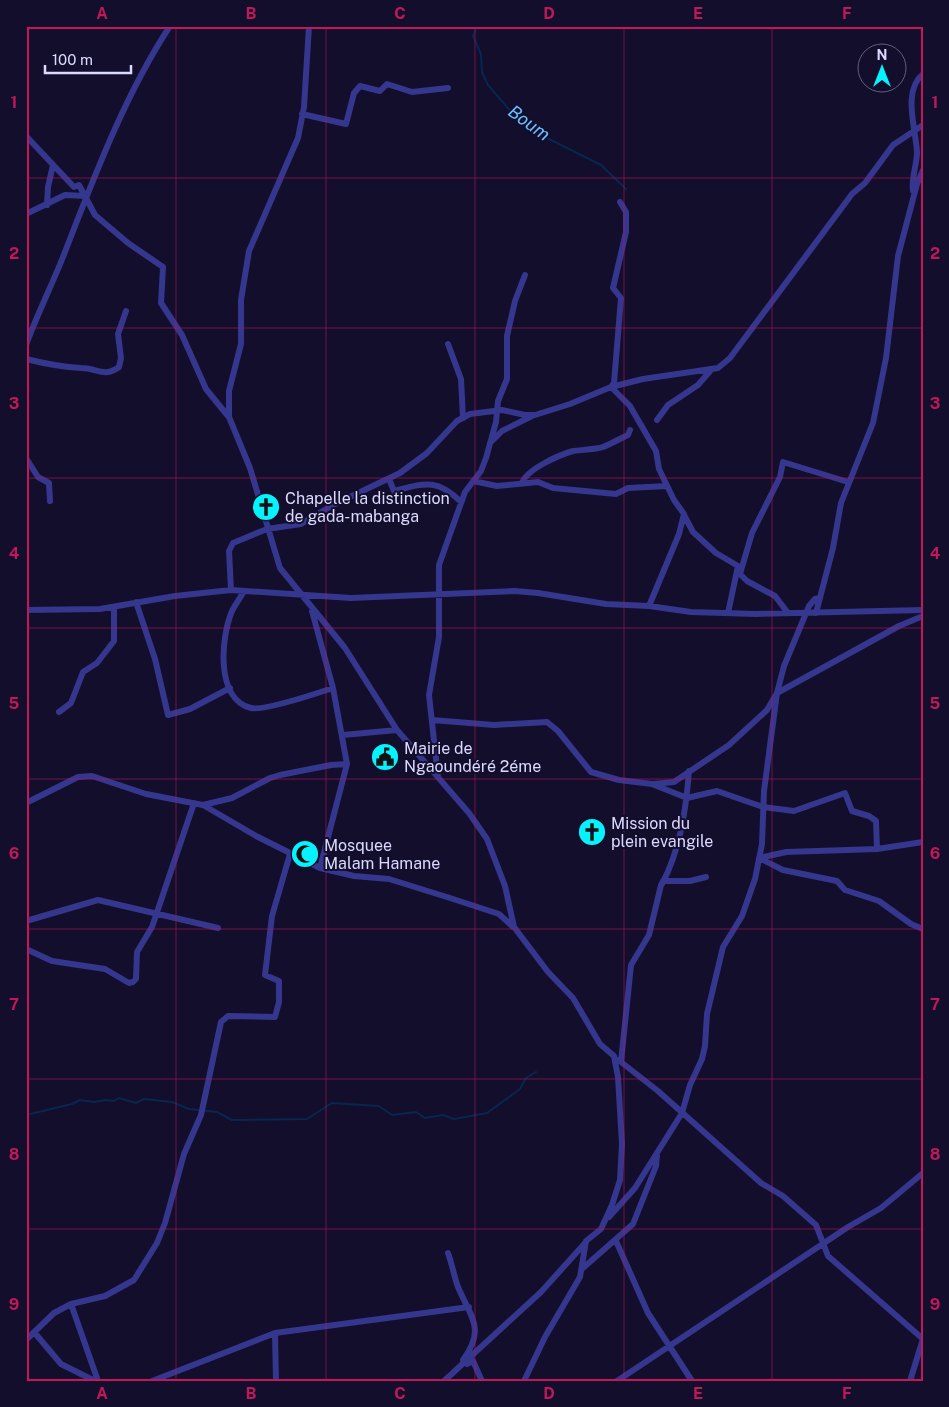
<svg xmlns="http://www.w3.org/2000/svg" width="949" height="1407" viewBox="0 0 949 1407" font-family="'Public Sans',sans-serif">
<style>
.lines{fill:none;stroke-linecap:round;stroke-linejoin:round}
.stream{stroke:#082651;stroke-width:2}
.minor{stroke:#35368e;stroke-width:6}
.grid{fill:none;stroke:#c2185b;stroke-width:1;stroke-opacity:0.55}
.labels{text-anchor:middle;stroke-width:4;stroke-linejoin:round;paint-order:stroke}
.poi-label{font-size:16px;fill:#dbd9ff;stroke:#120e2b;text-anchor:start}
.water-label{font-size:18px;font-style:italic;fill:#67c0ff;stroke:#120e2b}
.neatline{fill:none;stroke:#c2185b;stroke-width:2}
.grid-label{font-size:16px;text-anchor:middle;font-weight:bold;fill:#c2185b}
</style>
<rect width="100%" height="100%" fill="#120e2b"/>
<g class="lines">
<path class="stream" d="M477,26l-4,10 8,18 1,18 6,13 25,29 34,24 54,27 25,24
M26,1115l46,-11 8,-4 14,2 12,-2 8,1 5,-3 17,5 8,-4 28,3 17,7 28,3 15,8 75,-1 25,-16 47,3 13,9 24,-3 9,6 18,-3 11,4 33,-6 33,-24 6,-11 10,-6"/>
<path class="minor" d="M309,26l-5,81 -6,31 -49,113 -8,49v44l-12,47v26l21,51 30,100 65,80 52,82 72,83 18,26 18,47 9,41 34,45 25,26 27,46 14,12 4,21 4,67 -2,36 -8,25 -11,24 -15,12 -6,36 -35,60 -21,44
M302,114l44,10 8,-31 6,-7 20,5 7,-7 25,8 36,-4
M26,136l48,51 5,-2 16,30 33,28 35,24 -2,36 21,32 24,54 22,27
M913,191c-2,-13 4,-26 4,-39 -1,-23 -15,-61 6,-78
M620,202l6,10v20l-13,56 8,10 -7,85 -3,4 19,19 26,45 3,18 15,31 10,14 -5,20 -30,72
M47,205l1,-18 5,-22
M26,214l39,-19 20,1
M448,344l13,35 2,39
M26,345c11,-30 25,-58 37,-88 30,-77 61,-161 107,-231
M26,359c20,5 35,8 55,9 16,0 23,10 38,-1l2,-9 -3,-24 8,-23
M657,420l11,-15 30,-20 13,-15
M490,443l12,-12 30,-15
M26,458l12,19 11,6 1,18
M389,479l5,12c31,-8 43,-13 67,11
M473,481l24,5 41,-4 15,6 63,6 12,-6 39,-2
M522,483c5,-14 37,-28 51,-32 8,-1 25,-2 30,-4 8,-3 16,-8 25,-12l2,-5
M684,515l9,17 23,21 22,13 -10,47
M738,572l9,9 28,15 13,17
M740,574l12,-41 28,-56 3,-15 65,20
M231,590l-2,-39 4,-8 34,-14 34,-5 32,-19 67,-32 27,-20 30,-32 13,-7 32,-4 23,5h10l35,-11 41,-17 32,-8 75,-11 12,-10 122,-164 13,-11 28,-38 30,-20
M244,591c-4,7 -9,14 -12,20 -11,26 -17,88 19,97 12,3 67,-15 82,-20
M136,602l19,57 13,56 22,-6 40,-21
M26,610l74,-1 75,-13 56,-6 120,8 164,-7 23,2 68,11 43,2 42,6 65,2 167,-4
M816,613l17,-65 8,-45 32,-80 13,-65 12,-102 19,-72 6,-14
M59,712l12,-9 12,-31 14,-9 17,-22v-34
M432,720l62,5 53,-3 11,9 33,41 28,8 33,4 35,14 30,-7 46,16 31,4 51,-18 7,18 17,5 7,5 1,28
M343,735l54,-5
M438,777l-9,-82 10,-58v-72l26,-73 16,-21 5,-13 10,-36 2,-21 9,-22v-43l8,-35 10,-26
M653,784l21,-2 55,-37 38,-35 10,-17 122,-67 24,-10
M26,803l52,-26 14,-1 54,18 57,11 53,31 64,32 34,8 35,3 61,19 49,16 14,13
M203,805l29,-7 38,-20 10,-3 51,-10 16,-1 -14,-76 -21,-77
M759,858l24,12 54,11 8,9 34,11 32,23 12,5
M759,858l27,-6 91,-3 46,-7
M320,868l27,-104
M662,884c18,-34 24,-74 27,-113
M26,921l72,-21 120,28
M26,949l26,12 53,8 24,14 4,-1 3,-3 1,-27 15,-25 42,-124
M619,1060l2,2 10,-97 18,-30 12,-50 2,-4h27l16,-4
M621,1062l37,29 103,92 22,13 33,29 12,31 95,83
M609,1217l26,-29 47,-75 8,-28 12,-26 3,-13 2,-32 16,-67 19,-31 13,-37 7,-35 2,-53 13,-98 7,-27 25,-60 6,-7 5,-1
M616,1241l32,72 44,68
M448,1253c4,11 6,23 10,34 13,31 28,41 5,73
M583,1268l50,-44 23,-58 1,-10
M71,1304l27,77
M34,1332l27,32 34,17
M26,1340l28,-27 17,-9 34,-8 29,-16 23,-37 8,-20 19,-69 17,-39 20,-93 7,-6 47,1 4,-15v-21l-14,-6 7,-59 18,-62
M467,1364l6,-3 9,20
M152,1381l123,-48
M276,1381l-1,-48 194,-26
M444,1381l97,-89 45,-50
M617,1381l231,-154 33,-19 42,-35
M910,1381l13,-42"/>
</g>
<path class="grid" d="M176,26v1355M326,26v1355M475,26v1355M624,26v1355M772,26v1355M26,178h897M26,328h897M26,478h897M26,628h897M26,779h897M26,929h897M26,1079h897M26,1229h897"/>
<defs>
<symbol id="church-disc" viewBox="-11 -11 22 22"><circle r="9.5" fill="#05f3ff" stroke="#120e2b"/><path d="M-1.2-6h2.4v3.5h3.3v2.4h-3.3V6h-2.4V-.1h-3.3v-2.4h3.3Z" fill="#111"/></symbol>
<symbol id="civic-disc" viewBox="-11 -11 22 22"><circle r="9.5" fill="#05f3ff" stroke="#120e2b"/><path d="M-.6-6.5H3V-4.5H.6V-3L4-1V1h2V6H-6V1h2V-1L-.6-3ZM-1.2 2.5V6h2.4V2.5Z" fill="#111"/></symbol>
<symbol id="mosque-disc" viewBox="-11 -11 22 22"><circle r="9.5" fill="#05f3ff" stroke="#120e2b"/><path d="M3.5-4.9A6 6 0 1 0 3.5 4.9A5 5 0 1 1 3.5-4.9Z" fill="#111"/></symbol>
</defs>
<g fill-rule="evenodd">
<use href="#church-disc" x="250" y="491" width="32" height="32"/>
<use href="#civic-disc" x="369" y="741" width="32" height="32"/>
<use href="#church-disc" x="576" y="816" width="32" height="32"/>
<use href="#mosque-disc" x="289" y="838" width="32" height="32"/>
</g>
<g class="labels">
<g class="poi-label">
<text x="285" y="504">Chapelle la distinction<tspan x="285" dy="18">de gada-mabanga</tspan></text>
<text x="404" y="754">Mairie de<tspan x="404" dy="18">Ngaoundéré 2éme</tspan></text>
<text x="611" y="829">Mission du<tspan x="611" dy="18">plein evangile</tspan></text>
<text x="324" y="851">Mosquee<tspan x="324" dy="18">Malam Hamane</tspan></text>
</g>
<g class="water-label">
<text transform="translate(529 123) rotate(36)" y="6">Boum</text>
</g>
</g>
<rect width="949" height="1407" fill="none" stroke="#120e2b" stroke-width="55"/>
<g transform="translate(882 68)"><circle r="24" fill="#120e2b" stroke="#625f80"/>
<path d="M0-4L9 19L0 12L-9 19Z" fill="#05f3ff"/>
<text y="-8" font-size="14" font-weight="bold" text-anchor="middle" fill="#dbd9ff">N</text>
</g>
<path d="M45 65v8h86v-8" fill="none" stroke="#dbd9ff" stroke-width="2.5"/>
<text x="52" y="65" font-size="15" fill="#dbd9ff" stroke="#120e2b" stroke-width="4" paint-order="stroke">100 m</text>
<rect x="28" y="28" width="894" height="1352" class="neatline"/>
<g class="grid-label">
<text x="102" y="19">A</text>
<text x="251" y="19">B</text>
<text x="400" y="19">C</text>
<text x="549" y="19">D</text>
<text x="698" y="19">E</text>
<text x="847" y="19">F</text>
<text x="14" y="108">1</text>
<text x="935" y="108">1</text>
<text x="14" y="259">2</text>
<text x="935" y="259">2</text>
<text x="14" y="409">3</text>
<text x="935" y="409">3</text>
<text x="14" y="559">4</text>
<text x="935" y="559">4</text>
<text x="14" y="709">5</text>
<text x="935" y="709">5</text>
<text x="14" y="859">6</text>
<text x="935" y="859">6</text>
<text x="14" y="1010">7</text>
<text x="935" y="1010">7</text>
<text x="14" y="1160">8</text>
<text x="935" y="1160">8</text>
<text x="14" y="1310">9</text>
<text x="935" y="1310">9</text>
<text x="102" y="1399">A</text>
<text x="251" y="1399">B</text>
<text x="400" y="1399">C</text>
<text x="549" y="1399">D</text>
<text x="698" y="1399">E</text>
<text x="847" y="1399">F</text>
</g>
</svg>
